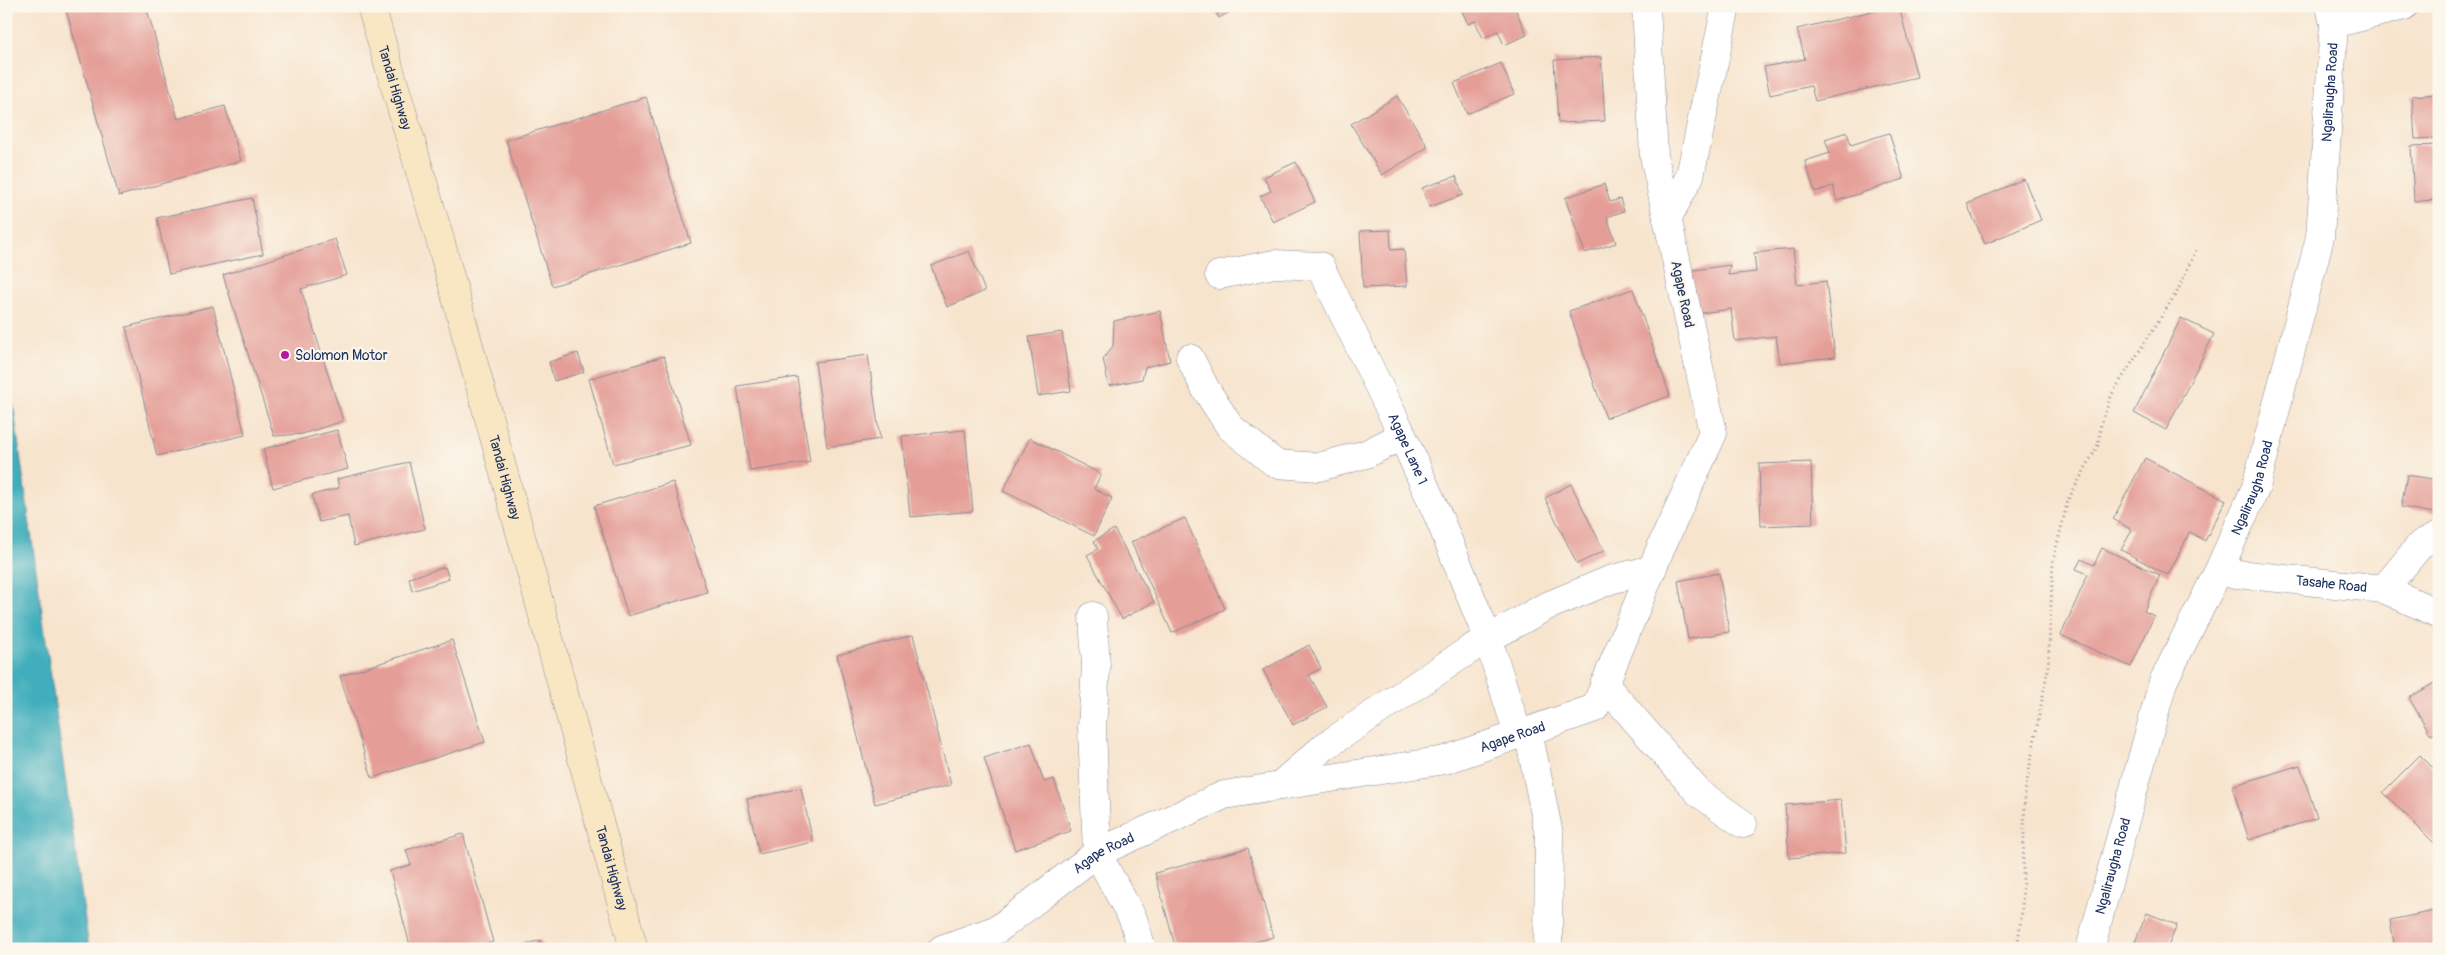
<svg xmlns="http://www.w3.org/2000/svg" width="2445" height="955" viewBox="0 0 2445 955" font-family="Pangolin,sans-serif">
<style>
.water{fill:#3faebc;stroke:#2d6e8d}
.building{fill:#e49e97}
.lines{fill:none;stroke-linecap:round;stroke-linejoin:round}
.minor-casing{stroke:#898a96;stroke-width:29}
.secondary-casing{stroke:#898a96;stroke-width:29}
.path{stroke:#898a96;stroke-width:3;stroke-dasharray:1 4;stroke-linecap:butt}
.minor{stroke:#fff;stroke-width:28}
.secondary{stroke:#f9e7c3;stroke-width:28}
.poi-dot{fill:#b5179e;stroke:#fbf7ec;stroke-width:2}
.labels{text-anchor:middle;stroke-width:4;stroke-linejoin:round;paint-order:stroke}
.street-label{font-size:14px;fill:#1b2f5e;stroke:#fbf7ec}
.poi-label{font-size:14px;fill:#1b2f5e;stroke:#fbf7ec;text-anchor:start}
</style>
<rect width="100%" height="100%" fill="#fbf7ec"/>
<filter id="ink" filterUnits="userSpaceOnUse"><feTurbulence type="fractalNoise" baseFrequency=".02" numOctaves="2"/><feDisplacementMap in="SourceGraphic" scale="10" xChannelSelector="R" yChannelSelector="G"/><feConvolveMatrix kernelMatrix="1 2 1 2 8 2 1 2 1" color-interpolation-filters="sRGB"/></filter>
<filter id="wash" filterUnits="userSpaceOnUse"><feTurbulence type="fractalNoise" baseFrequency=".0096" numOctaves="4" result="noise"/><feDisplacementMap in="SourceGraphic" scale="20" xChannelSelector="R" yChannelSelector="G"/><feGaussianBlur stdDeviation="1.12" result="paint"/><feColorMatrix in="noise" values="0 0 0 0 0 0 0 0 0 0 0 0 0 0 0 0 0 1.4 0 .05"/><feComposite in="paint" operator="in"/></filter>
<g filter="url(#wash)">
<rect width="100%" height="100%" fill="#f7e4cd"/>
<path class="water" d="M6,354l83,595h-83z"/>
<g id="blocks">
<path class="building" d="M65,6h81l32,113 47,-13 16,55 -122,35z
M1213,6h27l-21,12z
M1514,6l13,29 -23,10 -6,-14 -15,7 -8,-17 -7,3 -8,-17z
M1893,6h6l18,71 -102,24 -4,-15 -41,9 -6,-28 41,-8 -8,-30z
M1601,57l4,64 -47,2 -4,-63z
M1501,63l13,31 -47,20 -13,-31z
M2439,94v44l-24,1 -3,-43z
M1397,96l31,51 -46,28 -31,-51z
M646,97l45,146 -139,43 -46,-146z
M1847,132l4,13 38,-12 15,46 -67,22 -4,-15 -18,6 -10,-31 25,-8 -5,-14z
M2439,145v55l-25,1 -3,-55z
M1296,162l19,40 -42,20 -13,-26 11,-5 -7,-14z
M1456,176l7,19 -34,12 -7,-19z
M2024,179l17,41 -56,24 -18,-40z
M1604,184l6,18 10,-3 4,12 -17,6 9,26 -31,10 -20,-55z
M252,198l11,56 -94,20 -12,-56z
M1390,230l1,20 13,-1 3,37 -44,2 -3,-57z
M335,239l12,36 -46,14 42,132 -41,13 -28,2 -51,-161z
M1793,249l4,36 29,-4 9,76 -55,6 -4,-27 -41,5 -4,-32 -38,5 -7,-43 44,-6 -2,10 28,-3 -2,-19z
M969,251l16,40 -38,16 -16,-41z
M1633,289l37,107 -64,22 -37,-107z
M213,306l32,129 -88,21 -31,-129z
M1160,311l10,50 -25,6 -3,12 -33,7 -6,-27 10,-13 1,-25z
M2181,318l33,16 -48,96 -32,-17z
M1062,332l9,59 -33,5 -9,-59z
M578,353l6,19 -30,9 -5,-19z
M868,355l12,84 -53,8 -12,-85z
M664,356l27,89 -78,19 -24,-85z
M797,377l13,85 -60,9 -13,-85z
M337,430l11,39 -75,19 -10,-39z
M965,430l8,81 -63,6 -8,-81z
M1030,438l71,36 -7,15 18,9 -18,38 -91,-45z
M2145,458l81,42 -21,41 -15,-9 -22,43 -47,-25 11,-20 -19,-11z
M409,462l16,67 -71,17 -6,-30 -29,6 -7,-27 27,-7 -2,-9z
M1811,462l2,62 -52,2 -2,-62z
M2407,475l32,5v34l-38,-7z
M673,482l34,110 -79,24 -34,-110z
M1571,484l33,67 -27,13 -32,-66z
M1185,518l40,91 -53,24 -41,-91z
M1114,529l40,73 -32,17 -35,-64 11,-6 -4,-8z
M2102,548l58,27 -16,36 10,5 -23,51 -70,-32 27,-61 -12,-5 5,-10 13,6z
M445,567l4,12 -37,12 -3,-13z
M1719,573l10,59 -41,7 -10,-58z
M913,635l38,150 -76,19 -38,-149z
M452,640l33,102 -113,36 -32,-102z
M1309,645l12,23 -12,7 18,32 -34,18 -30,-55z
M2439,680v50l-8,5 -22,-37z
M1031,743l13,39 10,-3 17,52 -56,19 -31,-92z
M2420,755l19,19v74l-56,-56z
M2300,765l17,53 -68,22 -17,-54z
M801,788l12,54 -54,12 -12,-55z
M1841,800l5,53 -57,5 -4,-53z
M463,834l30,108 -25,7h-57l-21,-78 21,-6 -5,-15z
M1248,848l25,89 -43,12h-54l-21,-76z
M2439,910v39h-44l-5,-29z
M2147,913l30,12 -10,24h-35z
M540,940l3,9h-29v-1z"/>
</g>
</g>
<g filter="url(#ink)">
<use href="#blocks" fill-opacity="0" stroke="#898a96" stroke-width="1"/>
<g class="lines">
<defs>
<g id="minor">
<path d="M2334,24l70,-18"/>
<path d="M1667,219l23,-43 36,-170"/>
<path id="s1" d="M1219,275l55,-11 46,2 79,162 40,90 49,121 30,95"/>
<path d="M1190,358l15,30 25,39 46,37 43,3 47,-13 36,-18"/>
<path id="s2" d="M2218,572l166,17 55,25"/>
<path d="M2384,589l37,-45 18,-9"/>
<path d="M1093,616l3,51 -4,60 5,126 36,66 9,30"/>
<path d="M1604,684l95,109 44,31"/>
<path d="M1528,731l21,103 -1,115"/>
<path d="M1279,786l45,-39 148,-99 73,-41 65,-27 42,-11"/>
<path id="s3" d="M942,949l56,-20 99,-76 127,-58 221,-35 150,-52 67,-163 51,-112 -59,-277 -8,-150"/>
<path id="s4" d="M2090,949l73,-267 55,-110 38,-85 64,-250 14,-213 -4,-18"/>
</g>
<g id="secondary">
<path id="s5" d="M371,6l68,230 195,713"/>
</g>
</defs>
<use href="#minor" class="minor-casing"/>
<use href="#secondary" class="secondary-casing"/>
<path class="path" d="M2017,949l5,-38 3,-119 23,-124 5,-107 15,-61 30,-55 3,-21 11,-30 65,-102 19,-42"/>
<use href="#minor" class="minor"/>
<use href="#secondary" class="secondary"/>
</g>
</g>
<circle class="poi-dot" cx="285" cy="355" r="5"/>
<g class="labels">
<g class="street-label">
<text dy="5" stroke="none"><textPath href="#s5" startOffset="85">Tandai Highway</textPath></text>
<text dy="5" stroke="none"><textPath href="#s4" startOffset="896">Ngaliraugha Road</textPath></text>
<text transform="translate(1683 294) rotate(78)" y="5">Agape Road</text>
<text dy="5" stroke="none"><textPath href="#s1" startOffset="305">Agape Lane 1</textPath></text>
<text dy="5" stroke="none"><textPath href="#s5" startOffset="490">Tandai Highway</textPath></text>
<text dy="5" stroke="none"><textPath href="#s4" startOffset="491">Ngaliraugha Road</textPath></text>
<text dy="5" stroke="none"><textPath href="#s2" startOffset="114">Tasahe Road</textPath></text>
<text dy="5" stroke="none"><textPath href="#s3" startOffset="619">Agape Road</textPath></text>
<text dy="5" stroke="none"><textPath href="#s3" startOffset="190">Agape Road</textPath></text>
<text dy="5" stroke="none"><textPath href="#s4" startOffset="86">Ngaliraugha Road</textPath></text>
<text dy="5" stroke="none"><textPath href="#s5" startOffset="895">Tandai Highway</textPath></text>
</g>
<g class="poi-label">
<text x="295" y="360">Solomon Motor</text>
</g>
</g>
<rect width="2445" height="955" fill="none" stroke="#fbf7ec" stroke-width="25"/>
</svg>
